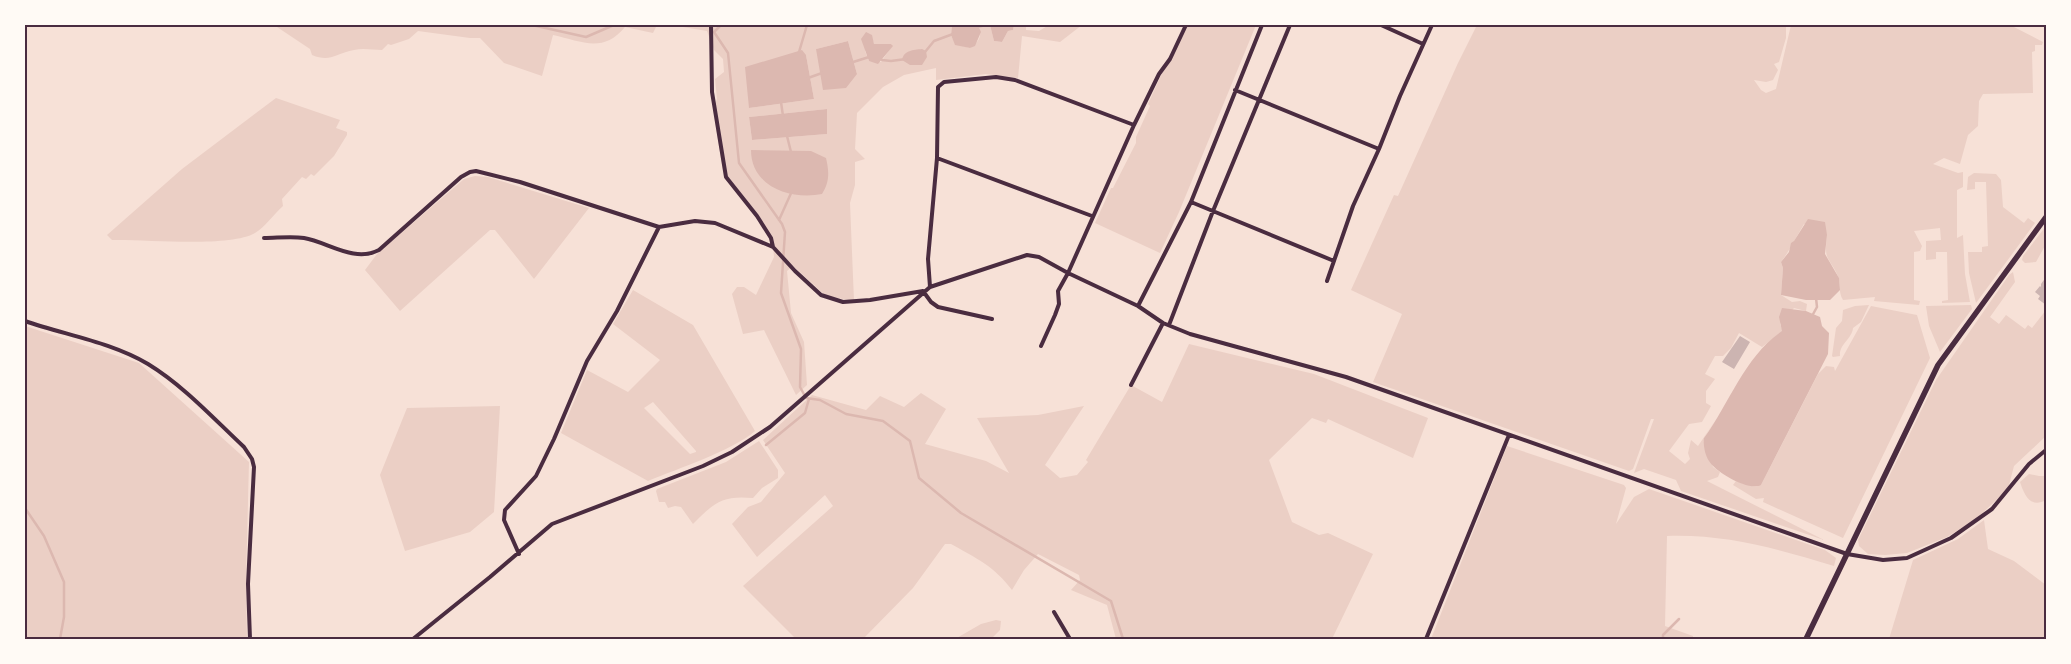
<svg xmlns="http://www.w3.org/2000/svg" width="2071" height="664" viewBox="0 0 2071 664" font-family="Jost,sans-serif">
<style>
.green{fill:#ebcfc5;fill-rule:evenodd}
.water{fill:#dcb8b0}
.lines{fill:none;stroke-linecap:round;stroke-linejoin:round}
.stream{stroke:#dcb8b0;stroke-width:2.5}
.building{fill:#ccb4b1}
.minor{stroke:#4a2c40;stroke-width:4}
.secondary{stroke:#4a2c40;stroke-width:5.5}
.neatline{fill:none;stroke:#4a2c40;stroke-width:2}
</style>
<rect width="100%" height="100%" fill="#f7e1d7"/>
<path class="green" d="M274,25h383l-4,8 -28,-6c-22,27 -44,14 -72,8l-11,41 -38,-13 -24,-25h-10l-52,-7 -9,8 -18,6 -3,-1 -6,6c-9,0 -19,-2 -28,0 -18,3 -23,13 -42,5l-2,-6z
M671,25h281l-1,10 4,9 15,4c9,-6 13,-13 8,-23h12l4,16 8,1 6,-11 5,-1 1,-5h12v5l13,1 10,-6h33l-22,17 -38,-6 -4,42 -32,-4 -50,6v-12l-32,7 -21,12 -26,26 -2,36 10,10 -10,3v23l-5,18 4,98 -28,-5 -33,-30 -6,5 4,42 13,29 3,43 -11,10 -32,-65 -21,4 -11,-40 5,-7h7l12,8 18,-38 -1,-11 -12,-22 -37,-47 -11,-68 4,-10 -2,-20 9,-7 -1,-13 -9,-9 -7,-19zM871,35l3,9h17l1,2 -11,16 -12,-1 -4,-10zM848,41l9,33 -41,-25zM806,55l8,44 -65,9zM827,109v25l-75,6 -3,-23z
M1188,25h68l-77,187 -19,41 -65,-30 16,-35h2l23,-45v-6l14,-31 -2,-2 15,-33z
M1477,25h309v13l-7,24 -5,2 4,6 -5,10 -7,2 -12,-2 7,10 5,3 10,-4 15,-64h214l1,2 6,-1 31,16 -1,3h-7v6l-3,1 1,41 -50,1 -4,7 -1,25 -10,9 -8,29 -16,-6 -11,6 25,9 5,-1v15l-6,3v48l6,-3 2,39 5,28 -28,1v-2l6,-1 -1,-48h-11v7l-10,1v-19l15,-1 -1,-12 -26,3 8,15 -2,5 -6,1v48l6,1 -1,4 -45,-4 1,-4 -32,3c-5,-8 -2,-16 -5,-24 -10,-21 -14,-14 -11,-41l-23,-11c-8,13 -14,26 -23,38l2,6 -2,27 11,7 8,-1 7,3 -1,7 -12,-3 -14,16 3,7 -21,16 -23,-14 -8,15 -8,8h-8l-10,18 10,5 -9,12v12l5,3 -9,16 -13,2 -20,27 16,13 5,-5 -2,-6 3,-13 7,6 17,-25 -11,17 9,29 7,5 -2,5 -11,4 117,59 -143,-49 -5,-11 -32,-11 -10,4 20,-54h-3l-18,50 -4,2 -256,-89 29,-68 -51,-24 43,-95 4,1 60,-133z
M276,98l64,22 -4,8 11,4v3l-13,21 -20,20 -3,-2 -5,5 -4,-2 -20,22 1,7c-9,8 -18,21 -28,27 -26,15 -110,6 -143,7l-5,-5 75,-66z
M1974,173l22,1 5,6 2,27 21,16 4,-5 7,5 -59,80 -7,-30 -1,-21h14v-5l6,-1 -2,-64h-11v7l-8,1 1,-13z
M475,176l13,1 101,31 -55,71 -39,-49h-5l-90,81 -35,-41 12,-16 87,-75z
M2046,226v18l-10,18 -11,1 -3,-3 1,-4z
M2013,272l2,10 -25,35 9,7 7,-9 19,14 3,-4 4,3 14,-18v126l-32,30 -6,23 -32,30 -29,18 -40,16 -22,2 -17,-1 -9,-8 -1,-6 78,-160 73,-105z
M633,290l60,35 62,106c-25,21 -76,37 -107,50l-87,-48 26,-63 41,22 32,-32 -47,-36zM653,402l43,49v1l-6,2 -46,-46z
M1869,305l-8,17 -8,6c-1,11 -14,16 -13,28l-7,1 -1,-1 4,-28 6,-7 1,-11 12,-4z
M1971,305l1,4 -32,43 -11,-26 -3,-20z
M1871,306l46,9 13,43 -87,180 -80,-36 1,-4 -8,1 -23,-14 3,-4 19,6 6,-2 57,-111 8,-8 8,1 1,4z
M25,326l114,37 110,99 -3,119 1,58h-222z
M1189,344l125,30 114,44 -15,40 -85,-39 -2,4 -14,-5 -43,42 23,62 27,13 9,-2 45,21 -41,85h-216l-9,-34 -36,-15 9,-10 -1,-5 -41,-21 -14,16 -12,20c-18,-24 -36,-32 -61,-46h-6l-32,44 -50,51h-67l-53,-53 90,-80 -8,-11 -68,62 -25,-33 16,-17 13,-5 24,-29 -22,-33 49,-45 54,15 14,-14 24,11 17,-14 25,16 -21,35 61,17 23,12 -32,-55 61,-3 46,-9 -39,59 15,13 17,-3 11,-13 -2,-2 45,-75 31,17z
M500,406l-6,106 -24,20 -65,19 -25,-76 27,-67z
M759,441l19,29v8l-16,10 -9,10c-31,-3 -39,5 -60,26l-12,-17 -6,-1 -7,2 -3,-6h-6l-3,-11 1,-2 69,-27z
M1507,446l117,39 2,3 -10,36 18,-27 15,-8 176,61 11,8 -2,8c-57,-17 -107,-32 -167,-30l-2,90 28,10v3h-262z
M2029,474l10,2h7v24c-16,9 -22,-6 -26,-18z
M1984,520l4,29 26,12 32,24v54h-157l24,-79 45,-21z
M996,620l5,1 -1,9 -9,9h-36l26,-15z"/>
<path class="water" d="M952,25h26l3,7 -6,14 -5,2 -15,-3 -4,-10z
M990,25h24l-1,5 -5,1 -6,11 -8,-1z
M866,32l6,3 2,9h17l2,2 -15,18 -9,-3 -8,-22z
M848,41l9,33 -11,14 -23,2 -7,-41z
M922,49l4,2 1,6 -5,8h-12l-8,-5c2,-10 11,-10 20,-11z
M802,50l4,5 8,44 -65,9 -4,-41z
M827,109v25l-75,6 -3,-23z
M751,150l60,1 15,7c3,13 4,24 -4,36 -31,6 -71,-7 -71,-44z
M1808,219l17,3 2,13 -2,19 14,24 1,12 -10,10h-24l-25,-5 2,-27 -2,-6 8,-10 2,-9 3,-2z
M1782,308l24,3 14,6 2,9 7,7 -1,21 -67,131c-11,7 -46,-13 -52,-24 -4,-6 -6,-16 -5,-23 26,-36 41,-82 78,-107l-3,-14z"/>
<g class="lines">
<path class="stream" d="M365,25h11
M532,25l54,12 28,-12
M721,25l-7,7 14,21 11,110 43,61 3,8 -4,61 20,56 -1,38 6,11 14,2 26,14 37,7 27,20 9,37 42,35 150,88 12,38
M977,27l9,-2
M799,52l8,-27
M925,52l9,-11 19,-7
M882,60l9,1 15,-2
M850,63l19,-6
M808,78l14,-5
M781,102l2,14
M787,136l4,16
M779,220l13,-29
M1812,316l5,-9 -1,-9
M766,445l39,-32 4,-14
M25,508l19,28 20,46v35l-4,22
M1663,639v-4l16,-16"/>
</g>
<path class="building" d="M2046,277v28l-8,-6 2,-3 -5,-4 5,-6 1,1v-3z
M1740,336l10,6 -16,27 -12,-7z"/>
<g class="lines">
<path class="minor" d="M711,25l1,67 14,85 31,39 14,22 2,9
M1381,25l42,19
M1235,90l144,59
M937,158l155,58
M1191,202l143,59
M264,238c13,0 27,-2 40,0 24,4 50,25 75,12l82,-73 9,-5 6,-1 44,11 139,45 36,-6 20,2 58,24 22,24 26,24 22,7 27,-2 53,-9 8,11 7,5 54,12
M1327,281l26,-75 26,-57 21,-53 32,-71
M930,287l-2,-28 9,-101 1,-71 6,-5 52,-5 19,3 119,45
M1138,306l53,-104 71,-177
M25,321c40,14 86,21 123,43 36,22 66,55 96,83l8,12 2,8 -6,117 2,55
M1169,325l44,-114 77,-186
M1041,346l14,-31 4,-11 -1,-13 10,-18 66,-148 25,-51 11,-15 16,-34
M1131,385l32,-62
M519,554l-15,-34 1,-10 31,-34 18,-37 33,-78 30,-50 42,-84
M1054,612l16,27
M413,639l77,-62 62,-53 151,-58 29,-14 38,-25 160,-140 97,-32 12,2 29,16 70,33 25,17 27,11 156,43 501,177 36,6 24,-2 44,-20 41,-29 37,-45 17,-14
M1426,639l83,-204"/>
<path class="secondary" d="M1806,639l132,-274 108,-148"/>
</g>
<rect width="2071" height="664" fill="none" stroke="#fffaf5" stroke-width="52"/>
<rect x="26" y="26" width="2019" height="612" class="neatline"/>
</svg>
